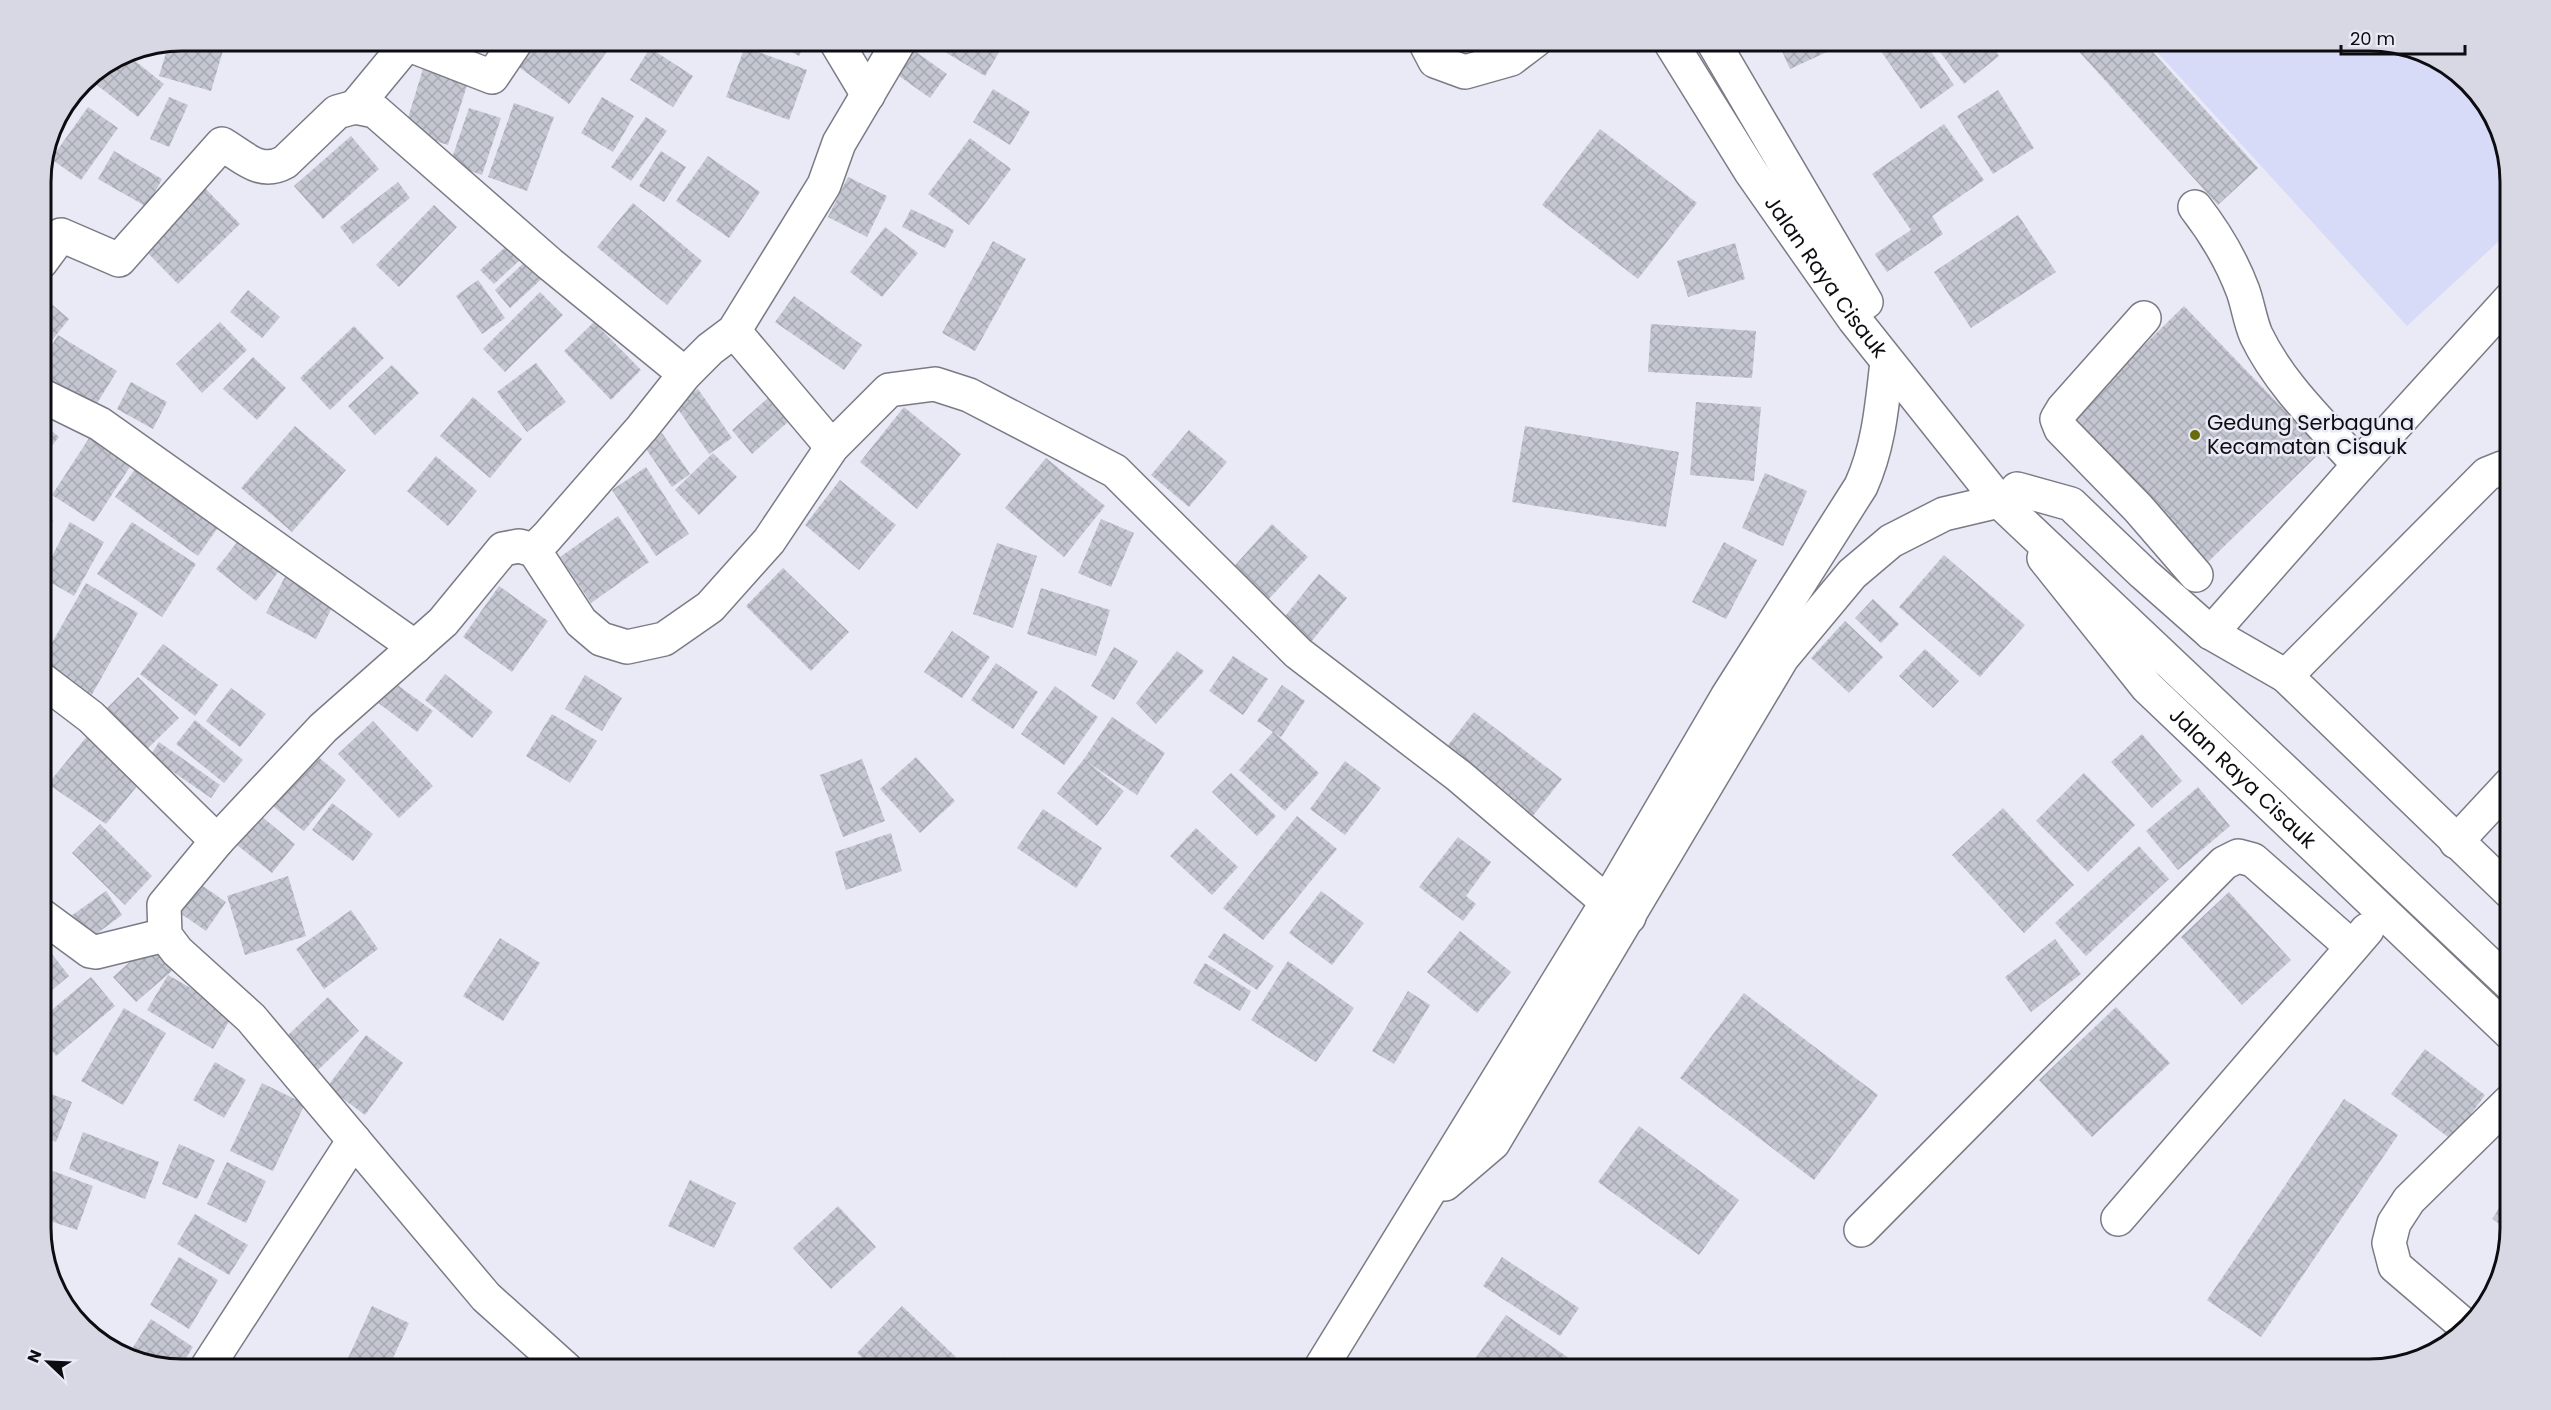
<svg xmlns="http://www.w3.org/2000/svg" width="2551" height="1410" viewBox="0 0 2551 1410" font-family="Poppins,sans-serif">
<style>
.green{fill:#d8dbf8}
.building{fill:url(#building-cross-hatch)}
.lines{fill:none;stroke-linecap:round;stroke-linejoin:round}
.minor-casing{stroke:#7a7b85;stroke-width:36}
.major-casing{stroke:#7a7b85;stroke-width:36}
.minor{stroke:#fff;stroke-width:33}
.major{stroke:#fff;stroke-width:33}
.poi-dot{fill:#696c0d;stroke:#e9eaf6;stroke-width:2}
.labels{text-anchor:middle;stroke-width:5;stroke-linejoin:round;paint-order:stroke}
.street-label{font-size:21px;fill:#0d0d11;stroke:#e9eaf6}
.poi-label{font-size:21px;fill:#0d0d11;stroke:#e9eaf6;text-anchor:start}
.rim{fill:none;stroke:#0d0d11;stroke-width:3}
</style>
<defs>
<pattern id="building-cross-hatch" width="8" height="8" patternUnits="userSpaceOnUse" patternTransform="scale(1.5)"><rect width="8" height="8" fill="#c4c6d1"/><path d="M0 0l8 8M0 8l8-8" fill="none" stroke="#a7a9b2"/></pattern>
</defs>
<rect width="100%" height="100%" fill="#e9eaf6"/>
<path class="green" d="M2147,41h222l71,18 47,45 23,69v58l-103,95z"/>
<path class="building" d="M182,40h32l11,4 -14,47 -52,-15 10,-33z
M443,40h33l-11,16z
M527,40h68l13,10 -39,54 -57,-42z
M650,40h18l-6,9z
M769,40h38l-8,16z
M925,40h61l15,9 -16,27z
M1777,40h76l-63,29z
M1888,40h35l31,45 -33,24 -43,-62z
M1931,40h56l12,16 -35,28z
M2078,40h64l116,128 -40,37 -145,-160z
M745,47l62,23 -18,50 -63,-23z
M650,48l43,28 -20,31 -43,-27z
M912,49l35,25 -17,24 -35,-25z
M125,53l39,31 -26,33 -50,-39 -38,57 1,-8 31,-45z
M426,59l45,14 -23,72 -44,-14z
M993,89l37,23 -20,33 -37,-23z
M1998,90l36,58 -41,26 -36,-58z
M169,97l19,8 -19,42 -19,-8z
M602,97l32,19 -21,36 -32,-19z
M514,103l40,14 -27,74 -39,-14z
M88,107l30,21 -37,52 -30,-21z
M469,108l32,10 -19,57 -32,-11z
M646,117l21,14 -36,50 -20,-14z
M1944,124l40,56 -52,36 11,18 -56,38 -12,-18 36,-24 -39,-56z
M1600,129l97,74 -59,76 -96,-74z
M351,136l28,33 -56,50 -29,-33z
M970,138l41,31 -42,56 -41,-31z
M114,151l48,28 -15,28 -49,-28z
M661,151l25,16 -22,35 -25,-16z
M708,156l52,36 -31,46 -53,-37z
M848,177l39,19 -20,41 -39,-20z
M398,182l12,16 -57,46 -13,-17z
M202,185l38,39 -62,60 -38,-39z
M633,203l69,58 -35,44 -70,-58z
M434,205l23,22 -58,60 -23,-22z
M911,209l43,21 -9,18 -43,-21z
M41,212l7,4 -7,14z
M2018,215l38,57 -85,56 -37,-56z
M885,227l33,26 -36,44 -32,-25z
M512,241l13,14 -31,29 -14,-14z
M993,241l33,18 -51,92 -33,-18z
M1735,243l10,36 -57,18 -11,-36z
M530,257l16,18 -36,33 -15,-18z
M478,280l27,38 -23,16 -26,-38z
M248,290l32,27 -18,21 -32,-26z
M540,292l23,23 -58,57 -22,-23z
M41,295l28,24 -28,35z
M794,296l68,49 -18,25 -69,-48z
M2184,306l139,144 -117,114 -139,-143z
M220,322l27,28 -45,43 -26,-29z
M594,322l47,48 -30,30 -47,-49z
M1651,324l105,7 -4,47 -104,-6z
M354,326l30,32 -54,52 -30,-32z
M58,335l59,36 -26,42 -50,-31v-19z
M253,357l33,31 -29,32 -34,-31z
M536,363l30,39 -39,30 -30,-40z
M392,365l27,28 -44,42 -27,-29z
M131,382l36,20 -14,27 -36,-20z
M698,389l34,49 -23,16 -34,-49z
M777,390l20,24 -45,40 -20,-24z
M473,397l49,42 -32,39 -50,-42z
M1696,402l65,5 -7,74 -64,-6z
M904,407l57,47 -44,55 -57,-47z
M41,422l18,15 -18,22z
M295,426l51,44 -54,62 -51,-44z
M1525,426l154,26 -13,75 -154,-25z
M1189,430l38,32 -38,45 -38,-32z
M93,432l42,27 -41,63 -42,-27z
M662,433l28,41 -18,13 -28,-41z
M713,453l24,24 -38,38 -24,-25z
M436,456l41,35 -29,35 -41,-35z
M143,458l83,58 -28,40 -83,-59z
M1046,458l59,48 -41,51 -59,-49z
M646,467l43,67 -33,22 -44,-66z
M1765,473l42,18 -24,55 -41,-18z
M840,480l56,45 -37,45 -54,-45z
M41,511l12,10 -12,15z
M618,516l31,46 -58,41 -31,-46z
M1101,519l33,14 -23,54 -33,-14z
M70,522l34,20 -30,54 -33,-19z
M132,522l64,42 -34,53 -65,-43z
M1272,524l36,33 -43,46 -35,-32z
M246,531l39,32 -29,38 -40,-32z
M1724,542l33,18 -31,59 -34,-17z
M997,543l40,13 -24,72 -40,-14z
M1944,555l81,70 -45,52 -81,-70z
M783,568l66,64 -38,39 -65,-65z
M287,573l50,25 -21,41 -50,-26z
M1319,574l28,24 -36,44 -29,-22z
M86,583l52,30 -48,85 -49,-28v-8z
M499,586l49,35 -36,51 -49,-35z
M1041,588l69,22 -14,46 -69,-22z
M1873,599l26,25 -18,19 -26,-25z
M1845,621l38,36 -34,36 -38,-35z
M952,631l38,26 -28,41 -38,-26z
M163,644l55,41 -23,31 -55,-42z
M1114,647l24,14 -24,39 -23,-14z
M1925,649l34,32 -26,27 -34,-32z
M1177,651l27,20 -48,53 -20,-21z
M1233,656l35,23 -25,36 -34,-24z
M996,663l42,29 -25,37 -42,-29z
M445,674l48,38 -21,26 -47,-38z
M585,675l37,23 -20,33 -37,-22z
M138,677l41,41 -36,35 -40,-41z
M392,681l41,30 -16,21 -40,-30z
M1282,685l23,16 -24,36 -6,-4 44,40 -34,38 -46,-41 34,-38 -16,-11z
M1055,686l43,31 -34,48 -43,-31z
M231,688l35,26 -26,33 -34,-26z
M1474,712l88,67 -30,38 -87,-68z
M552,714l45,27 -27,42 -44,-27z
M1112,717l53,36 -28,42 -50,-33 37,29 -27,35 -40,-33 27,-34z
M195,720l48,40 -19,23 -48,-39z
M373,721l60,65 -34,32 -61,-64z
M2142,734l40,47 -30,27 -41,-46z
M88,735l55,44 -37,45 -58,-40z
M159,742l61,43 -9,13 -61,-42z
M311,751l35,29 -42,51 -35,-28z
M916,757l39,44 -35,32 -40,-44z
M862,759l23,62 -42,16 -23,-62z
M1345,761l36,27 -36,47 -35,-26z
M1231,773l45,43 -19,20 -45,-44z
M2084,773l51,52 -47,47 -52,-51z
M2198,787l32,39 -52,44 -32,-39z
M332,803l41,31 -20,27 -41,-31z
M2003,808l71,77 -50,48 -72,-78z
M1043,809l59,39 -26,40 -59,-40z
M261,816l34,28 -23,29 -35,-28z
M1297,816l40,33 -74,91 -40,-32z
M100,824l52,52 -27,29 -53,-52z
M1196,828l42,39 -26,28 -42,-39z
M891,833l11,38 -56,19 -11,-38z
M1458,837l33,25 -25,34 10,8 -13,17 -44,-34z
M2139,846l30,33 -83,77 -31,-33z
M288,876l18,60 -61,19 -18,-59z
M197,882l29,20 -20,29 -29,-20z
M106,891l16,24 -34,25 -17,-24z
M1321,891l43,32 -32,42 -43,-32z
M2229,892l62,68 -49,45 -61,-68z
M351,910l27,39 -54,40 -28,-40z
M1460,931l51,41 -34,41 -50,-41z
M1224,933l50,33 -17,24 -49,-33z
M500,938l40,25 -37,58 -40,-25z
M2055,939l26,35 -50,38 -26,-35z
M150,944l23,26 -37,32 -23,-25z
M49,950l20,26 -28,23v-42z
M1288,961l66,47 -38,54 -65,-42z
M1205,963l46,28 -11,20 -47,-28z
M168,975l66,38 -21,36 -66,-39z
M91,977l24,29 -59,50 -15,-19v-18z
M1408,991l22,14 -36,59 -22,-13z
M1744,993l134,102 -64,85 -134,-102z
M328,997l31,34 -41,39 -31,-34z
M2116,1007l54,56 -78,74 -53,-57z
M124,1008l42,25 -43,72 -42,-24z
M366,1035l37,28 -38,52 -38,-28z
M2425,1049l60,46 -33,45 -61,-46z
M215,1062l31,18 -22,38 -31,-18z
M262,1083l43,21 -32,67 -43,-20z
M41,1090l31,12 -16,40 -15,-6z
M2344,1099l54,36 -137,202 -54,-37z
M1639,1126l100,74 -40,55 -101,-73z
M83,1132l76,30 -14,37 -76,-30z
M179,1144l36,16 -18,39 -35,-15z
M227,1162l39,19 -20,42 -39,-19z
M53,1171l40,15 -16,44 -36,-12v-13z
M690,1180l46,23 -22,45 -46,-22z
M2510,1191v40l-18,-12z
M838,1206l38,41 -45,42 -38,-41z
M195,1214l53,31 -19,30 -52,-31z
M179,1257l39,23 -29,49 -39,-24z
M1502,1257l77,51 -19,28 -77,-50z
M372,1306l37,17 -21,46h-45z
M902,1306l54,51 -12,12h-69l-18,-16z
M1506,1315l79,54h-117z
M151,1319l42,28 -14,22 -51,-14z
M1003,1357l13,12h-24z"/>
<g class="lines">
<defs>
<g id="minor">
<path d="M835,40l33,55"/>
<path d="M1424,40l11,21 30,11 46,-13 25,-19"/>
<path d="M355,107l52,-63 85,33 25,-37"/>
<path d="M2195,207c21,27 36,52 48,84 5,14 7,30 13,44 24,50 66,89 103,130"/>
<path d="M41,262l20,-27 58,25 103,-116c22,13 38,32 63,18l52,-50 18,-5 20,4 175,153 135,110"/>
<path d="M2144,318l-81,91 -6,10 4,10 77,79 58,67"/>
<path d="M734,331l98,116"/>
<path d="M41,395l59,29 315,223"/>
<path d="M2017,489l54,15 72,69 68,60 75,43 224,216"/>
<path d="M534,550l13,-13 95,-109 43,-54 25,-25 24,-18 90,-146 15,-42 61,-103"/>
<path id="s1" d="M2044,558l103,129 363,346"/>
<path d="M2211,633l148,-168 151,-166"/>
<path d="M2286,676l201,-202 15,-6 8,4"/>
<path d="M41,679l50,38 126,124"/>
<path d="M2456,842l54,-58"/>
<path d="M41,915l49,36 6,1 69,-17"/>
<path d="M2118,1219l249,-289"/>
<path d="M1861,1230l363,-367 14,-7 15,4 99,87"/>
<path d="M2465,1326l-70,-60 -6,-23 5,-20 15,-23 101,-99"/>
<path d="M206,1369l148,-229"/>
<path d="M566,1369l-80,-72 -235,-279 -74,-67 -12,-16 -1,-30 53,-64 106,-113 120,-106 60,-73 16,-3 15,4 47,72 20,17 26,8 37,-8 46,-32 59,-66 63,-94 57,-57 46,-6 34,11 146,76 183,182 161,123 148,126 22,15"/>
</g>
<g id="major">
<path id="s2" d="M1669,40l82,132 103,147 145,182 511,483"/>
<path d="M1712,40l154,262"/>
<path d="M1445,1184l48,-41 289,-485 70,-84 39,-33 53,-27 55,-13"/>
<path d="M1320,1369l287,-467 120,-205 134,-211c18,-40 21,-81 26,-124"/>
</g>
</defs>
<use href="#minor" class="minor-casing"/>
<use href="#major" class="major-casing"/>
<use href="#minor" class="minor"/>
<use href="#major" class="major"/>
</g>
<circle class="poi-dot" cx="2195" cy="435" r="6"/>
<g class="labels">
<g class="street-label">
<text dy="7" stroke="none"><textPath href="#s2" startOffset="284">Jalan Raya Cisauk</textPath></text>
<text dy="7" stroke="none"><textPath href="#s1" startOffset="297">Jalan Raya Cisauk</textPath></text>
</g>
<g class="poi-label">
<text x="2207" y="430">Gedung Serbaguna<tspan x="2207" dy="24">Kecamatan Cisauk</tspan></text>
</g>
</g>
<path d="M0 0H2551V1410H0ZM182 51H2369A131 131 0 0 1 2500 182V1228A131 131 0 0 1 2369 1359H182A131 131 0 0 1 51 1228V182A131 131 0 0 1 182 51Z" fill="#d7d8e4" fill-rule="evenodd"/>
<path class="rim" d="M182 51H2369A131 131 0 0 1 2500 182V1228A131 131 0 0 1 2369 1359H182A131 131 0 0 1 51 1228V182A131 131 0 0 1 182 51Z"/>
<g transform="translate(48 1362) rotate(293)" stroke="#e9eaf6" stroke-width="4.5" paint-order="stroke">
<path d="M0-4.5L10 22L0 15L-10 22Z" fill="#0d0d11"/>
<text y="-9" font-size="16" font-weight="bold" text-anchor="middle" fill="#0d0d11">N</text>
</g>
<path d="M2341 45v9h124v-9" fill="none" stroke="#0d0d11" stroke-width="3"/>
<text x="2350" y="45" font-size="18" fill="#0d0d11" stroke="#e9eaf6" stroke-width="4.5" paint-order="stroke">20 m</text>
</svg>
